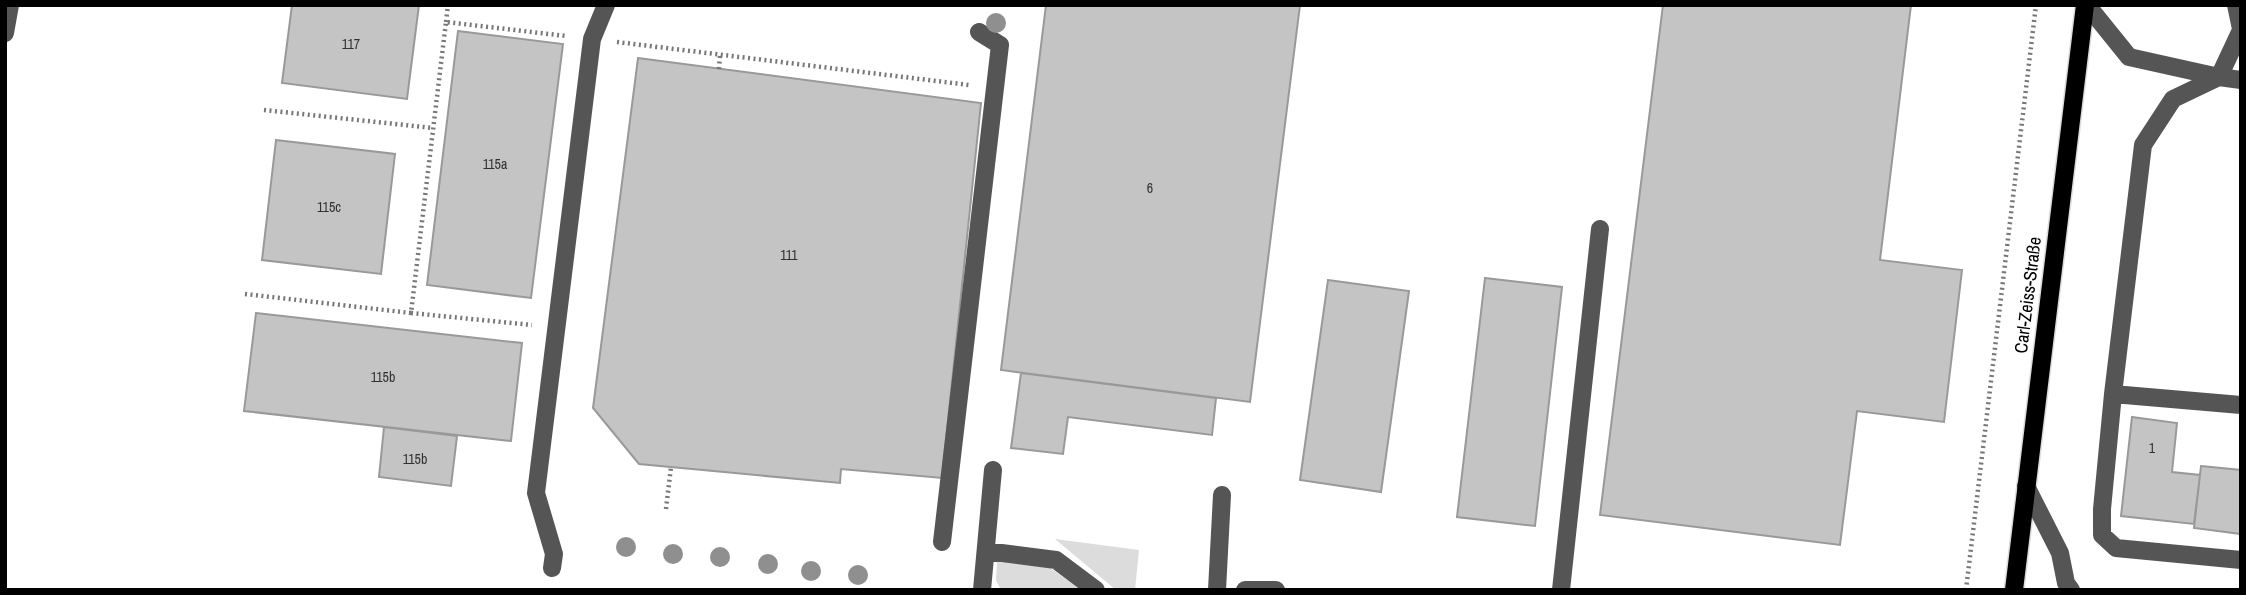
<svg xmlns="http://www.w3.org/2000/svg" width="2246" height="595" viewBox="0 0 2246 595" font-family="'Archivo Narrow',sans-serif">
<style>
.green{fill:#dcdcdc}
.building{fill:#c4c4c4;stroke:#999;stroke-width:2}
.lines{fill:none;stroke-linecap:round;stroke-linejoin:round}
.major-casing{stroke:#dbdbdb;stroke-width:21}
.path{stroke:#777;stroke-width:4.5;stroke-dasharray:2 3.5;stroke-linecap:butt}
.minor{stroke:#555;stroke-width:18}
.major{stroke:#000;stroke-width:18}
.tree{fill:#8f8f8f}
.labels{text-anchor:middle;stroke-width:6;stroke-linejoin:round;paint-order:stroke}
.number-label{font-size:14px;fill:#313131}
.street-label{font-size:18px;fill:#000;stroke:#fff}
</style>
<rect width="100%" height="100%" fill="#fff"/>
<path class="green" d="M1055,539l84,11 -4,40h-19z
M997,562l53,6 32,22h-81l-5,-10z"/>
<path class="building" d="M292,5h127l-12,94 -125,-16z
M1046,5h254l-50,397 -249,-32z
M1663,5h248l-31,255 82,10 -18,152 -87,-11 -17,134 -240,-30z
M458,31l105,13 -32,254 -104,-13z
M638,58l343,45 -39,375 -101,-9 -1,14 -201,-19 -46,-56z
M276,140l119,14 -14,120 -119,-14z
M1485,278l77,9 -27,239 -78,-9z
M1328,280l81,11 -28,201 -81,-12z
M256,313l266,30 -11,98 -267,-30z
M1021,373l195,25 -4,37 -144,-18 -5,37 -52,-6z
M2132,417l45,6 -5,49 28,3 -6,49 -73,-8z
M384,427l73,9 -6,50 -72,-9z
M2201,466l40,4v64l-47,-6z"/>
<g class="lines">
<defs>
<path id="major" d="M2014,590l71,-585"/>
</defs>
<use href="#major" class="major-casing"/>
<path class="path" d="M446,22l2,-17
M617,42l352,43
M719,69l1,-14
M264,110l169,18
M245,294l166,19 35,-291 120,14
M411,313l121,12
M666,509l5,-42
M1966,590l70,-585"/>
<path class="minor" d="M2087,5l42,52 90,20 22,3
M2236,5l5,24
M2241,30l-22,47 -46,22 -30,46 -30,249 -11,115v26l14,13 125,12
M5,33l5,-28
M2113,394l128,11
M2026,486l34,67 6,30 5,7
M942,542l58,-497 -21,-13
M986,551l70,9 40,30
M552,568l2,-14 -18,-61 56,-454 14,-34
M982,590l11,-120
M1217,590l5,-95
M1245,590h31
M1561,590l39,-361"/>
<use href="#major" class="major"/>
</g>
<g class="tree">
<circle cx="996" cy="23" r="10"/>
<circle cx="626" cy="547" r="10"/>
<circle cx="673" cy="554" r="10"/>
<circle cx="720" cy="557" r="10"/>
<circle cx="768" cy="564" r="10"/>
<circle cx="811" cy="571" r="10"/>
<circle cx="858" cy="575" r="10"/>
</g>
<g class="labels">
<g class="number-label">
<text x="351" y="49">117</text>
<text x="495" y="169">115a</text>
<text x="1150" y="193">6</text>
<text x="329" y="212">115c</text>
<text x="789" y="260">111</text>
<text x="383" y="382">115b</text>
<text x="2152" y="453">1</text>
<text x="415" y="464">115b</text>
</g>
<g class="street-label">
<text transform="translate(2028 295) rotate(-83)" y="6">Carl-Zeiss-Straße</text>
</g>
</g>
<rect width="2246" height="595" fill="none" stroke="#000000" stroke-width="14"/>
</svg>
